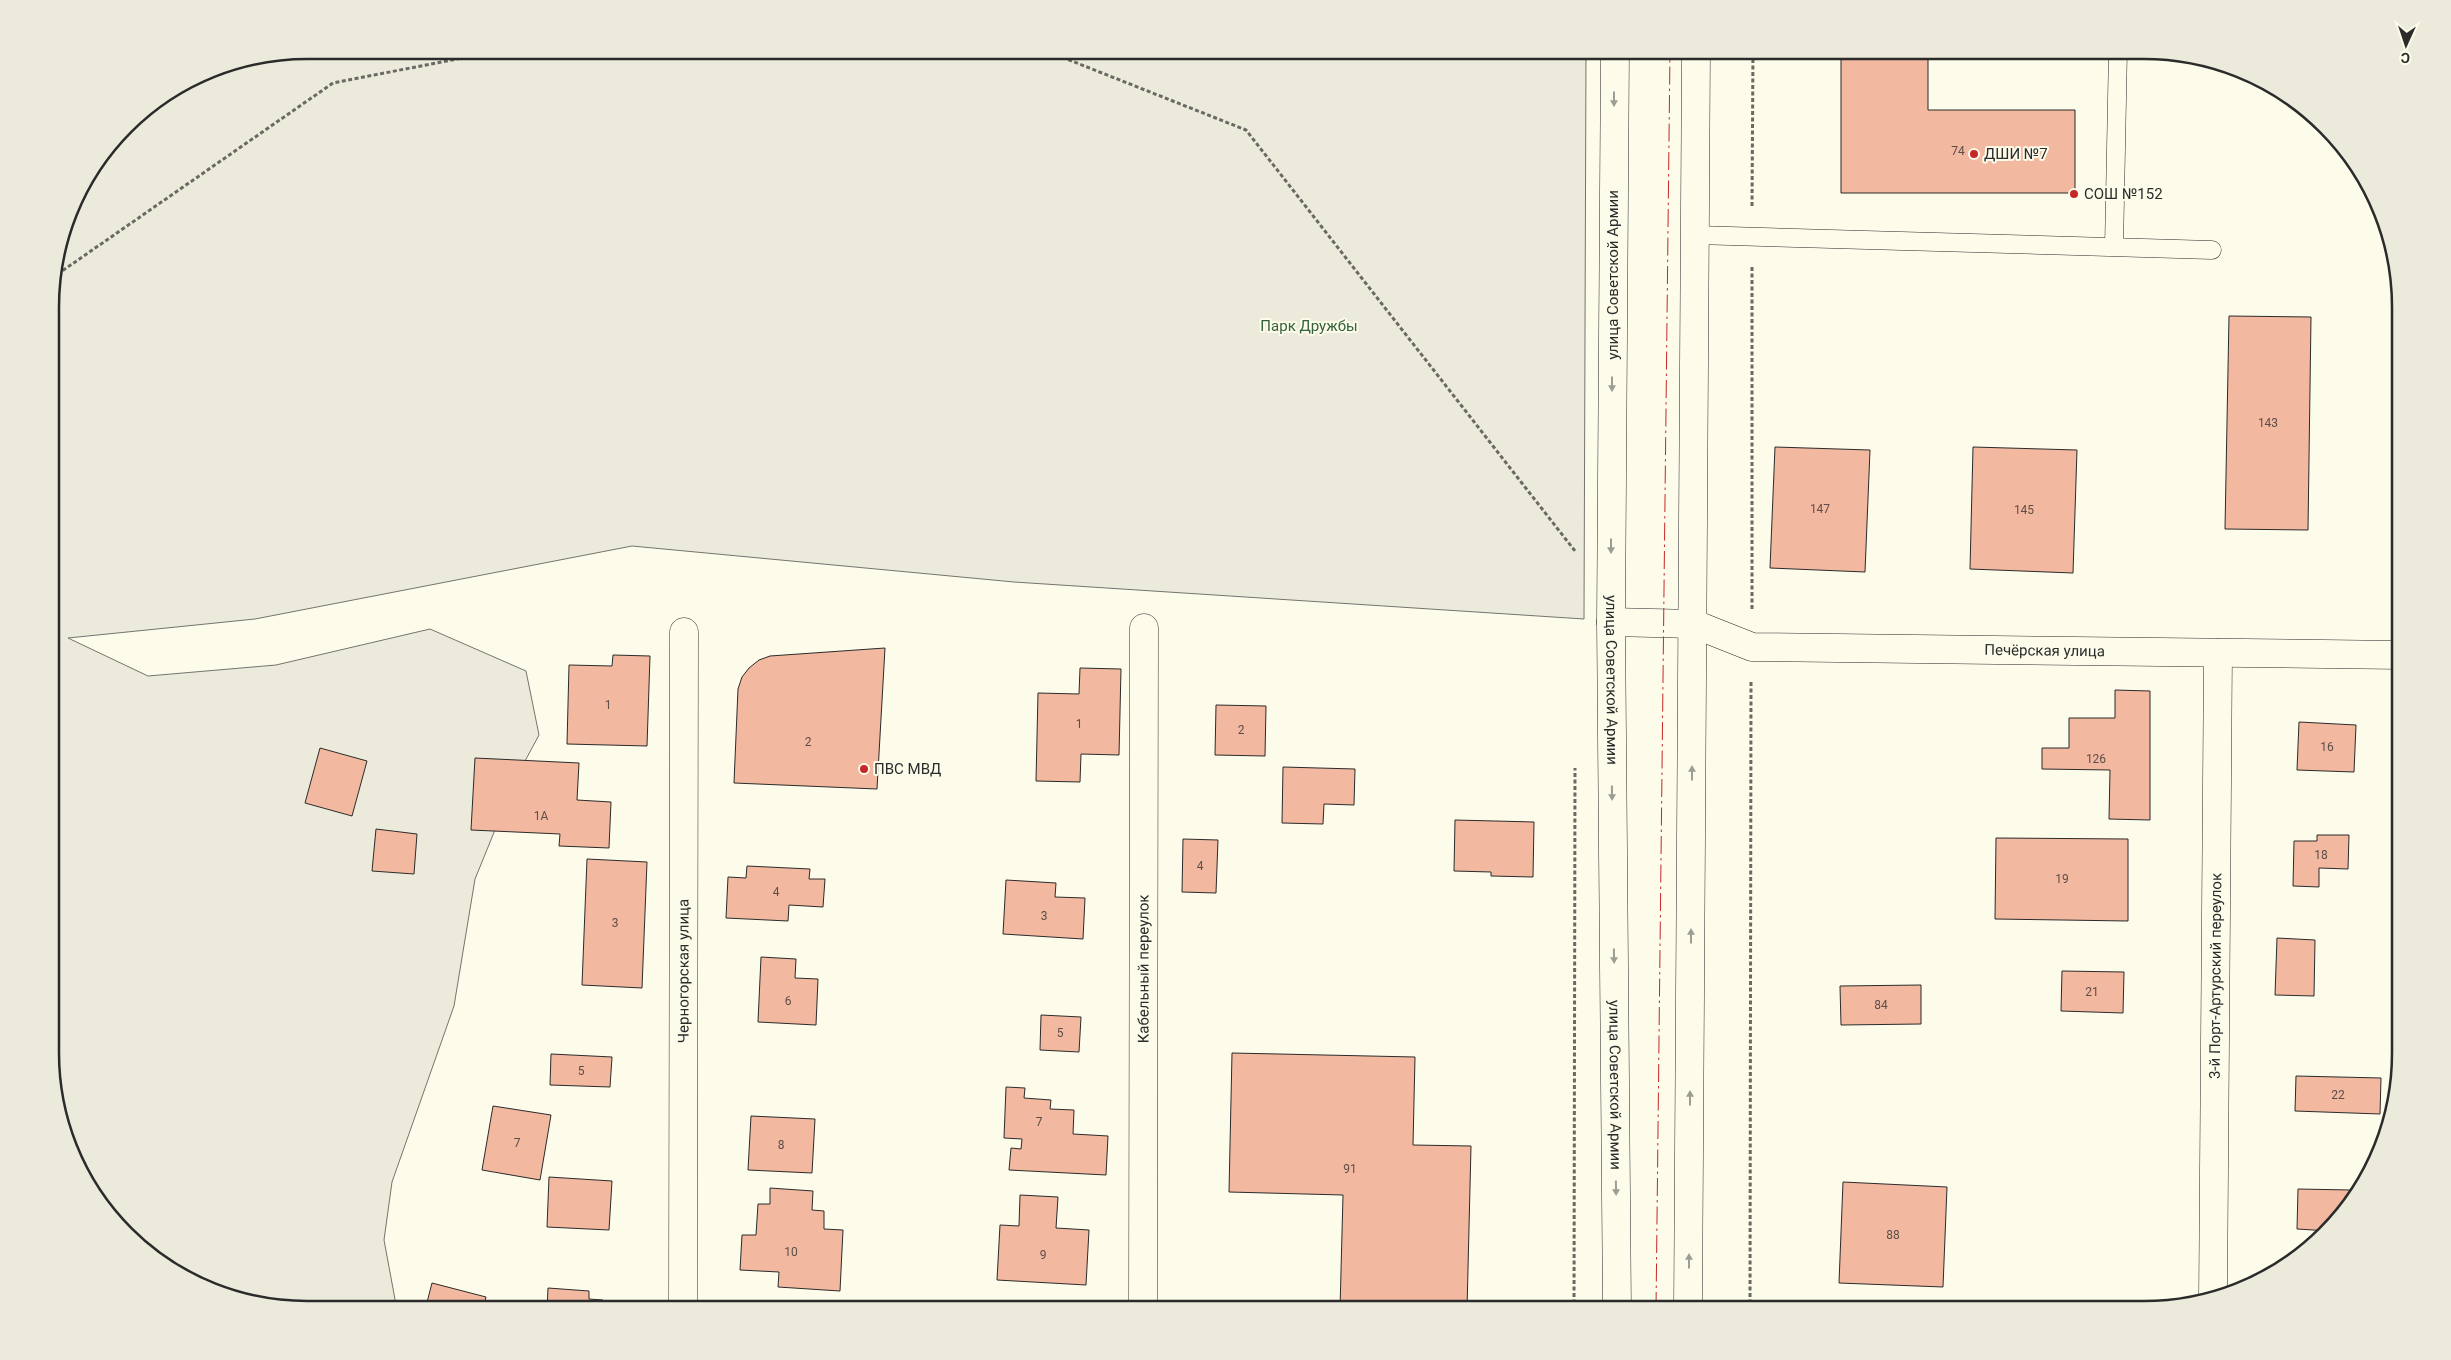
<svg xmlns="http://www.w3.org/2000/svg" width="2451" height="1360" viewBox="0 0 2451 1360" font-family="Roboto,sans-serif">
<style>
.green{fill:#ecebdb;stroke:#74746e}
.building{fill:#f2b8a0;stroke:#2b2b2b}
.lines{fill:none;stroke-linecap:round;stroke-linejoin:round}
.service-casing{stroke:#2b2b2b;stroke-width:19}
.minor-casing{stroke:#2b2b2b;stroke-width:29}
.secondary-casing{stroke:#2b2b2b;stroke-width:29}
.path{stroke:#6a6964;stroke-width:3;stroke-dasharray:4 2.5;stroke-linecap:butt}
.service{stroke:#fdfbea;stroke-width:18}
.minor{stroke:#fdfbea;stroke-width:28}
.secondary{stroke:#fdfbea;stroke-width:28}
.power{stroke:#c62828;stroke-width:1;stroke-dasharray:18 4 2.5 4;stroke-linecap:butt}
.oneway{fill:#9e9d94}
.poi-dot{fill:#c62828;stroke:#fdfbea;stroke-width:2}
.labels{text-anchor:middle;stroke-width:4;stroke-linejoin:round;paint-order:stroke}
.number-label{font-size:12px;fill:#5d4e48}
.poi-label{font-size:15px;fill:#2b2b2b;stroke:#fdfbea;text-anchor:start}
.street-label{font-size:15px;fill:#2b2b2b;stroke:#fdfbea}
.park-label{font-size:15px;fill:#34623c;stroke:#fdfbea}
.rim{fill:none;stroke:#2b2b2b;stroke-width:2.5}
</style>
<rect width="100%" height="100%" fill="#fdfbea"/>
<path class="green" d="M307,50h1279l-2,569 -570,-37 -382,-36 -377,73 -187,19 80,38 128,-11 154,-36 96,42 13,64 -22,41 -42,103 -21,127 -62,176 -8,58 13,70h-90l-67,-9 -61,-25 -42,-30 -43,-50 -25,-45 -17,-65v-812l25,-81 60,-79 72,-45z"/>
<path class="building" d="M1841,50h87v60h147v83h-234z
M2229,316l82,1 -3,213 -83,-1z
M1775,447l95,3 -5,122 -95,-4z
M1973,447l104,3 -4,123 -103,-4z
M885,648l-8,141 -143,-6 4,-94 4,-12 7,-9 10,-8 11,-4z
M613,655l37,1 -3,90 -80,-2 2,-79 43,1z
M1080,668l41,1 -2,86 -38,-1 -1,28 -44,-1 2,-88 41,1z
M2115,690l35,1v129l-41,-1 1,-49 -68,-1v-21h27v-30h46z
M1216,705l50,1 -1,50 -50,-1z
M2299,722l57,3 -2,47 -57,-2z
M320,748l47,13 -15,55 -47,-13z
M475,758l104,5 -2,37 34,2 -2,46 -50,-2 1,-12 -89,-4z
M1283,767l72,2 -1,36 -30,-1 -1,20 -41,-1z
M1455,820l79,2 -1,55 -42,-1v-4l-37,-1z
M376,829l41,5 -3,40 -42,-3z
M2317,835h32l-1,34 -29,-1v19l-26,-1 1,-45h23z
M1996,838l132,1v82l-133,-2z
M1183,839l35,1 -2,53 -34,-1z
M587,859l60,3 -5,126 -60,-3z
M747,866l63,3 -1,10h16l-2,28 -34,-2 -1,16 -62,-3 2,-41 18,1z
M1006,880l50,3 -1,14 30,1 -2,41 -80,-5z
M2277,938l38,2 -1,56 -39,-1z
M761,957l35,2 -1,19 23,1 -2,46 -58,-3z
M2062,971l62,1 -1,41 -62,-2z
M1921,985v39l-80,1 -1,-39z
M1041,1015l40,2 -2,35 -39,-2z
M1232,1053l183,4 -2,88 58,1 -4,164h-127l3,-115 -114,-3z
M551,1054l61,3 -2,30 -60,-2z
M2296,1076l85,2 -1,36 -85,-3z
M1006,1087l19,1 -1,10 27,2 -1,9 24,1 -1,24 35,2 -2,39 -97,-5 2,-22 10,1 1,-10 -18,-1z
M493,1106l58,9 -11,65 -58,-10z
M751,1116l64,3 -3,54 -64,-3z
M549,1177l63,4 -3,49 -62,-3z
M1843,1182l104,5 -4,100 -104,-4z
M770,1188l43,3 -1,19 12,1v18l19,1 -3,61 -62,-4 1,-15 -39,-2 2,-35h14l2,-31h12z
M2298,1189l53,1 -1,13 -21,28 -32,-2z
M1020,1195l38,2 -2,31 33,2 -3,55 -89,-5 3,-55 19,1z
M432,1283l54,14 -3,13h-58z
M548,1288l41,3v8l14,1v10h-56z
M1791,1305l63,2v3h-64z"/>
<g class="lines">
<defs>
<path id="service" d="M1696,235l516,15
M2114,247l4,-197"/>
<g id="minor">
<path id="s1" d="M1694,624l58,23 648,8"/>
<path id="s2" d="M2213,1300l5,-647"/>
<path id="s3" d="M683,1310l1,-678"/>
<path id="s4" d="M1143,1310l1,-682"/>
</g>
<g id="secondary">
<path id="s5" d="M1615,50l-4,572 6,688"/>
<path d="M1611,622l83,2"/>
<path d="M1688,1310l8,-1260"/>
</g>
</defs>
<use href="#service" class="service-casing"/>
<use href="#minor" class="minor-casing"/>
<use href="#secondary" class="secondary-casing"/>
<path class="path" d="M1044,50l202,80 329,421
M1752,206l1,-156
M52,278l281,-195 170,-33
M1752,609v-344
M1574,1310l1,-542
M1750,1310l1,-630"/>
<use href="#service" class="service"/>
<use href="#minor" class="minor"/>
<use href="#secondary" class="secondary"/>
<path class="power" d="M1656,1310l14,-1260"/>
</g>
<defs><path id="oneway-solid" d="M-6-.8H1V-3.2L6.5 0L1 3.2V.8H-6Z" transform="scale(1.25)"/></defs>
<g class="oneway">
<use href="#oneway-solid" transform="translate(1614 99) rotate(90)"/>
<use href="#oneway-solid" transform="translate(1612 384) rotate(90)"/>
<use href="#oneway-solid" transform="translate(1611 546) rotate(90)"/>
<use href="#oneway-solid" transform="translate(1692 773) rotate(-90)"/>
<use href="#oneway-solid" transform="translate(1612 793) rotate(89)"/>
<use href="#oneway-solid" transform="translate(1691 936) rotate(-90)"/>
<use href="#oneway-solid" transform="translate(1614 956) rotate(89)"/>
<use href="#oneway-solid" transform="translate(1690 1098) rotate(-90)"/>
<use href="#oneway-solid" transform="translate(1616 1188) rotate(89)"/>
<use href="#oneway-solid" transform="translate(1689 1261) rotate(-90)"/>
</g>
<g class="poi-dot">
<circle cx="1974" cy="154" r="5"/>
<circle cx="2074" cy="194" r="5"/>
<circle cx="864" cy="769" r="5"/>
</g>
<g class="labels">
<g class="number-label">
<text x="1958" y="155">74</text>
<text x="2268" y="427">143</text>
<text x="1820" y="513">147</text>
<text x="2024" y="514">145</text>
<text x="608" y="709">1</text>
<text x="1079" y="728">1</text>
<text x="1241" y="734">2</text>
<text x="808" y="746">2</text>
<text x="2327" y="751">16</text>
<text x="2096" y="763">126</text>
<text x="541" y="820">1А</text>
<text x="2321" y="859">18</text>
<text x="1200" y="870">4</text>
<text x="2062" y="883">19</text>
<text x="776" y="896">4</text>
<text x="1044" y="920">3</text>
<text x="615" y="927">3</text>
<text x="2092" y="996">21</text>
<text x="788" y="1005">6</text>
<text x="1881" y="1009">84</text>
<text x="1060" y="1037">5</text>
<text x="581" y="1075">5</text>
<text x="2338" y="1099">22</text>
<text x="1039" y="1126">7</text>
<text x="517" y="1147">7</text>
<text x="781" y="1149">8</text>
<text x="1350" y="1173">91</text>
<text x="1893" y="1239">88</text>
<text x="791" y="1256">10</text>
<text x="1043" y="1259">9</text>
</g>
<g class="poi-label">
<text x="1984" y="159">ДШИ №7</text>
<text x="2084" y="199">СОШ №152</text>
<text x="874" y="774">ПВС МВД</text>
</g>
<g class="street-label">
<text transform="translate(1613 275) rotate(-90)" y="5">улица Советской Армии</text>
<text dy="5" stroke="none"><textPath href="#s1" startOffset="355">Печёрская улица</textPath></text>
<text dy="5" stroke="none"><textPath href="#s5" startOffset="630">улица Советской Армии</textPath></text>
<text dy="5" stroke="none"><textPath href="#s4" startOffset="341">Кабельный переулок</textPath></text>
<text dy="5" stroke="none"><textPath href="#s3" startOffset="339">Черногорская улица</textPath></text>
<text dy="5" stroke="none"><textPath href="#s2" startOffset="324">3-й Порт-Артурский переулок</textPath></text>
<text dy="5" stroke="none"><textPath href="#s5" startOffset="1035">улица Советской Армии</textPath></text>
</g>
<g class="park-label">
<text x="1309" y="331">Парк Дружбы</text>
</g>
</g>
<path d="M0 0H2451V1360H0ZM307 59H2144A248 248 0 0 1 2392 307V1053A248 248 0 0 1 2144 1301H307A248 248 0 0 1 59 1053V307A248 248 0 0 1 307 59Z" fill="#eceadb" fill-rule="evenodd"/>
<path class="rim" d="M307 59H2144A248 248 0 0 1 2392 307V1053A248 248 0 0 1 2144 1301H307A248 248 0 0 1 59 1053V307A248 248 0 0 1 307 59Z"/>
<g transform="translate(2406 45) rotate(183)" stroke="#fdfbea" stroke-width="4" paint-order="stroke">
<path d="M0-4L9 19L0 12L-9 19Z" fill="#2b2b2b"/>
<text y="-8" font-size="14" font-weight="bold" text-anchor="middle" fill="#2b2b2b">С</text>
</g>
</svg>
